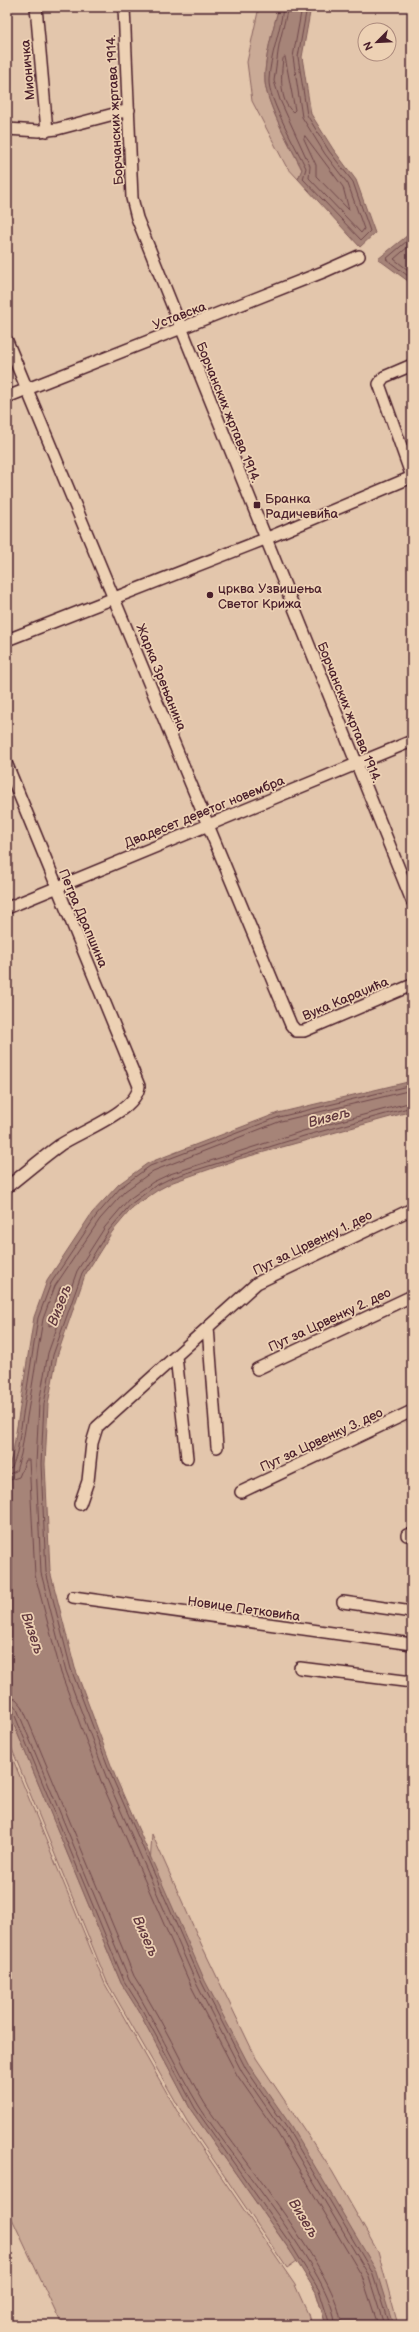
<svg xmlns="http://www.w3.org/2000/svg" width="419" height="2332" viewBox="0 0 419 2332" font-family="'Balsamiq Sans',sans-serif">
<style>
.green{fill:#caaa96;stroke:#8a6460}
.water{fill:#a68478;stroke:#815c59}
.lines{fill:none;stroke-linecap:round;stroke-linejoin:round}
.shore{stroke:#6f474a;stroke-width:1}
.minor-casing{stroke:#4a1f2b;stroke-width:14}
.minor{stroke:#edd1b4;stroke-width:11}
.poi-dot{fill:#4a1f2b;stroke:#edd1b4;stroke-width:1.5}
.labels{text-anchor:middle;stroke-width:3.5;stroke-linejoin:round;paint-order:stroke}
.street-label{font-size:13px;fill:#4a1f2b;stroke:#edd1b4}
.poi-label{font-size:13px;fill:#4a1f2b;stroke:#edd1b4;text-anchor:start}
.water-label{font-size:14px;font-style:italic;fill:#61383e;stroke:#edd1b4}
</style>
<rect width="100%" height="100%" fill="#e3c6ac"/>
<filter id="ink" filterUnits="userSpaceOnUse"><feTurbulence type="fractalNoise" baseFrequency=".025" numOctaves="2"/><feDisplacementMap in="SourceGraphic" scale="8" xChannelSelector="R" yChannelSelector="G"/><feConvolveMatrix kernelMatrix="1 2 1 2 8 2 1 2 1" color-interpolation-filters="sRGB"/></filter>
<g filter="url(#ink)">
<path class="green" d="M259,7h20c-5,18 -16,57 -14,75 2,24 26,65 37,88l-4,9 -12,-13 -34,-65 -5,-39z
M7,1708l114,275 17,27 53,100 102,145 -44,-175 -99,-215 2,-31 51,114 53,110 76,113 46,81 20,73h-72l-10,-33 -19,-31 -10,7 -100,-147 -80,-139 -100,-245z
M7,1745l98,239 75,132 115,169 13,29 3,11h-249l-55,-117z"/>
<path class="water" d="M279,7h32l-9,50 9,57 22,35 23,31 19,53 -15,14 -62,-68 4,-10c-11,-22 -35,-64 -37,-87 -2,-18 9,-57 14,-75z
M408,235l4,3v46l-34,-25z
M412,1081v30l-173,48 -66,23 -15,8 -25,17 -21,25 -27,43 -28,81 -9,48 -3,60 5,107 25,97 40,108 90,205 45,86 41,59 85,144 17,55h-67l-10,-33 -27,-43 -98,-139 -53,-100 -17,-27 -114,-275v-235l6,-21 21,-135 13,-36 45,-68 27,-29 29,-21 130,-50z"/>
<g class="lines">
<path class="shore" d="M283,7c-2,24 -13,48 -14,73 -1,19 28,69 37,88l-3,11 58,61 9,-9 -17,-49 -24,-31 -22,-36 -9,-58 9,-50
M288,7l-9,38 -5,36 6,19 30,66 -1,12 52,55 3,-4 -16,-45 -23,-30 -23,-37 -9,-60 9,-50
M285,57l10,53 -2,2c-14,-11 -12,-37 -10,-53z
M305,136l38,51 6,23 -33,-34v-11l-12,-26z
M412,241h-5l-21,18 26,20
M412,246h-3l-15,13 18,14
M63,1287l1,3 -12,35 -3,1v-5l11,-33z
M7,1470l5,-2 5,-15 21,-135 13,-35 45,-67 25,-29 29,-21 129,-49 133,-32
M7,1475l9,-4 5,-17 22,-135 12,-33 45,-67 25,-28 28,-20 128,-50 131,-31
M7,1481l12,-4 7,-17h3l6,115 26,98 40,108 91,207 45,87 41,59 84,142 16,49
M7,1697l9,2 6,7 112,270c18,28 34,58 49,88 7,13 14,27 22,40 29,44 137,175 136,221
M7,1703l6,1 4,5 112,270c26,41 45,86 70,127 28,45 137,173 136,219
M7,1708l6,3 111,270 17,27 54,100 97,138 27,44 11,35
M384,2325l-16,-51 -85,-143 -41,-59 -45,-87 -90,-206 -41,-108 -25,-98 -5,-109 3,-61 9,-50 29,-82 28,-44 23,-27 25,-18 17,-8 133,-43 109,-29
M389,2325l-17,-53 -85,-144 -41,-59 -44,-86 -90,-206 -41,-108 -25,-97 -5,-108 3,-60 9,-49 29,-82 27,-43 22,-26 24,-18 16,-8 133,-42 108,-29"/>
<defs>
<path id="minor" d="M36,7l11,124
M124,7l8,191 5,20 275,683
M7,129l32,2 18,-2 72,-19
M7,341l284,684 5,6h8l108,-46
M412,365l-28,12 -5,7 33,93
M7,397l316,-125 36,-16
M7,640l258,-101 147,-62
M7,765l132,321c-2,25 -60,46 -79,59 -18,13 -35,28 -53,42
M7,908l405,-167
M208,1327l9,120
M176,1356l11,102
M257,1369l155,-73
M241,1492l171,-81
M80,1504l8,-23 4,-38 5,-16 160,-144 155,-74
M407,1535h5
M73,1597l339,47
M343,1602l69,10
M300,1668l112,14"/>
</defs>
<use href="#minor" class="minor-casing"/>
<use href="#minor" class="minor"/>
</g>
</g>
<g class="poi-dot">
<rect x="253" y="501" width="8" height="8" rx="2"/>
<circle cx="210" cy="595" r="4"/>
</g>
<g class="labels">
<g class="street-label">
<text transform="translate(27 70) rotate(-95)" y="5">Мионичка</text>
<text transform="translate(114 110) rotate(-93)" y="5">Борчанских жртава 1914.</text>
<text transform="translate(179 315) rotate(-21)" y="5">Уставска</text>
<text transform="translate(229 412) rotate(68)" y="5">Борчанских жртава 1914.</text>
<text transform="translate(162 677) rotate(68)" y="5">Жарка Зрењанина</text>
<text transform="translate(350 712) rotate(68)" y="5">Борчанских жртава 1914.</text>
<text transform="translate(204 811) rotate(-22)" y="5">Двадесет деветог новембра</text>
<text transform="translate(84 918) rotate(67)" y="5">Петра Драпшина</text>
<text transform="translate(345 998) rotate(-23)" y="5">Вука Караџића</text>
<text transform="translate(312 1242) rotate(-26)" y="5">Пут за Црвенку 1. део</text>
<text transform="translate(329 1319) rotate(-25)" y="5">Пут за Црвенку 2. део</text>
<text transform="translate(321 1439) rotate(-25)" y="5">Пут за Црвенку 3. део</text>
<text transform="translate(244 1608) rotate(8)" y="5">Новице Петковића</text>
</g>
<g class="poi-label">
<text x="265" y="503">Бранка<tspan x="265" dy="15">Радичевића</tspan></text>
<text x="218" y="593">црква Узвишења<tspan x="218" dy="15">Светог Крижа</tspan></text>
</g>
<g class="water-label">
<text transform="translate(329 1117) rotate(-15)" y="5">Визељ</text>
<text transform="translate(59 1305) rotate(-69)" y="5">Визељ</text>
<text transform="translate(33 1633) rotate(71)" y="5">Визељ</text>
<text transform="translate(146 1936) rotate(66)" y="5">Визељ</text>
<text transform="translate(304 2218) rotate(58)" y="5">Визељ</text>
</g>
</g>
<rect width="419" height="2332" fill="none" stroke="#edd1b4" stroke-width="24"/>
<rect x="12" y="12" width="395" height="2308" fill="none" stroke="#4a1f2b" stroke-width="1.5" filter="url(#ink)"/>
<g transform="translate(377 42) rotate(246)"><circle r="19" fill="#edd1b4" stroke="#ac8a7d"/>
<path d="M0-3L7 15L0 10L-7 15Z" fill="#4a1f2b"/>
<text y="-6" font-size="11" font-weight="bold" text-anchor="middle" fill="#4a1f2b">N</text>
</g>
</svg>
